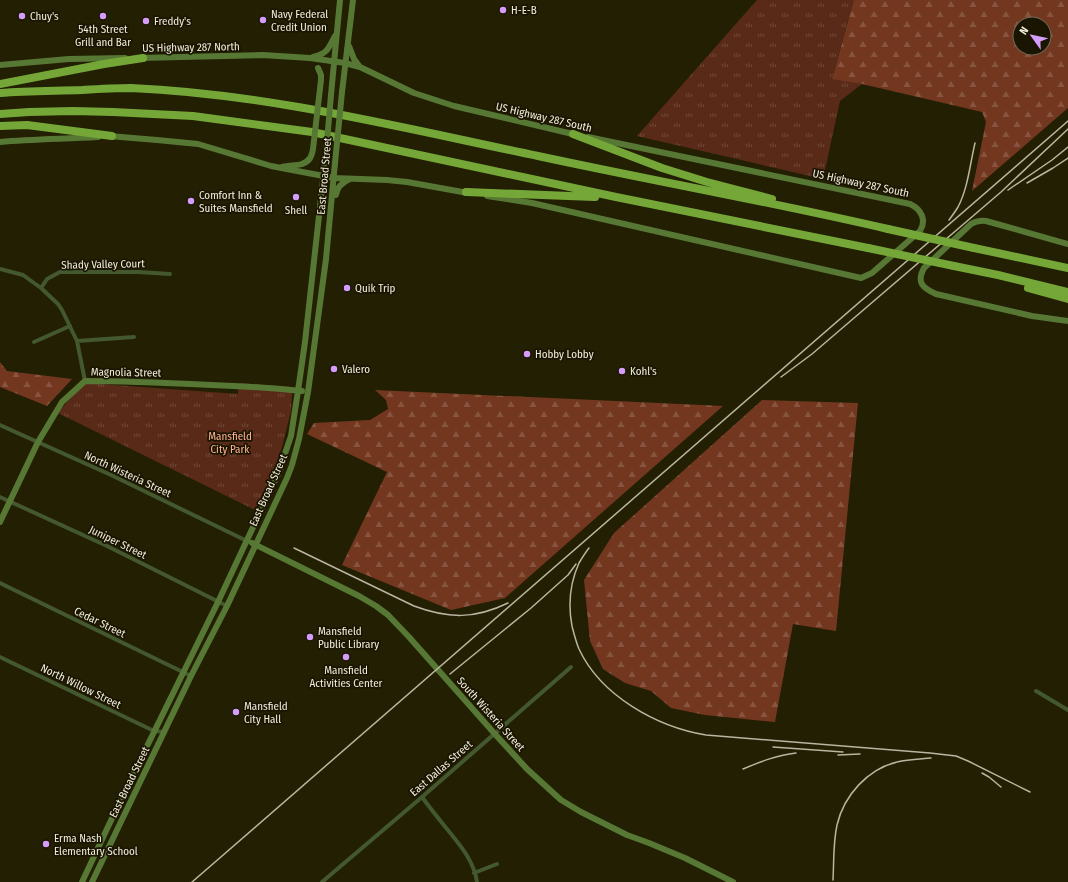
<svg xmlns="http://www.w3.org/2000/svg" width="1068" height="882" viewBox="0 0 1068 882" font-family="'Fira Sans Condensed',sans-serif">
<style>
.grass{fill:url(#grass-tufts)}
.forest{fill:url(#forest-firs);fill-rule:evenodd}
.lines{fill:none;stroke-linecap:round;stroke-linejoin:round}
.street{stroke:#43582f;stroke-width:4}
.secondary{stroke:#577834;stroke-width:6}
.highway{stroke:#74a737;stroke-width:8}
.rail{stroke:#b9b5a1;stroke-width:1.5}
.secondary-bridge{stroke:#577834;stroke-width:6}
.highway-bridge{stroke:#74a737;stroke-width:8}
.poi-dot{fill:#d49cfb;stroke:#1a1500;stroke-width:1.5}
.labels{text-anchor:middle;stroke-width:3.5;stroke-linejoin:round;paint-order:stroke}
.poi-label{font-size:11px;fill:#f0eddc;stroke:#1a1500;text-anchor:start}
.street-label{font-size:11px;fill:#f0eddc;stroke:#1a1500}
.park-label{font-size:11px;fill:#ffb397;stroke:#1a1500}
</style>
<defs>
<pattern id="grass-tufts" width="24" height="20" patternUnits="userSpaceOnUse"><rect width="24" height="20" fill="#5a2a18"/><path d="M3 7l-1-3M5 7V3M7 7l1-3M15 17l-1-3M17 17v-4M19 17l1-3" fill="none" stroke="#724939"/></pattern>
<pattern id="forest-firs" width="22" height="20" patternUnits="userSpaceOnUse"><rect width="22" height="20" fill="#733720"/><path d="M5 1l3.5 6h-7zM16 11l3.5 6h-7z" fill="#875440"/></pattern>
</defs>
<rect width="100%" height="100%" fill="#231f02"/>
<path class="grass" d="M757,0h97l-22,78 30,6 -22,17 -17,78 -186,-43z
M86,383l152,11 1,-11 52,4 1,6 -1,18 -9,36 -9,25 -18,38 -197,-97 15,-18z"/>
<path class="forest" d="M854,0h214v108l-96,83 14,-69 -4,-10 -120,-28 -30,-5zM1020,24h24v24h-24z
M0,362l7,9 65,8 -25,27 -47,-19z
M375,390l348,16 -218,192 -54,12 -109,-45 45,-93 -80,-38 7,-11 56,-3 18,-11 -2,-9z
M762,400l96,3 -22,228 -43,-7 -18,98 -70,-7 -34,-7 -20,-17 -26,-8 -22,-14 -13,-28 -6,-61 30,-47z"/>
<g class="lines">
<path class="street" d="M0,269l23,6 18,13 17,16 4,6 15,31 8,40
M41,288l6,-9 13,-7h78l32,2
M77,341l57,-4
M34,342l36,-16
M0,425l111,50 136,66
M0,497l107,49 120,60
M0,583l191,93
M0,657l154,74 11,1
M1036,691l32,19
M422,797c8,11 16,21 25,32 13,16 27,32 30,53
M474,873l23,-9
M322,882l100,-85 149,-130"/>
<path class="secondary" d="M349,46l5,13 6,8
M313,57c15,-4 15,-8 22,-21
M139,58l124,-3 47,3 35,5 15,4 54,26 40,13 123,29
M0,65l69,-6 56,-1
M342,92l11,-92
M331,95l9,-95
M109,136l48,4 41,4 73,22 63,12 53,2 20,2 61,11
M0,142c33,-3 65,-3 98,-5
M282,167c7,-2 14,-1 20,-3
M336,195c1,-9 7,-13 14,-16
M487,196l45,7 329,75 11,-5 48,-42c7,-11 1,-22 -10,-27l-322,-67
M1068,244l-82,-23c-6,-1 -10,0 -15,3l-47,44c-8,15 -1,20 12,26l96,22 36,5
M0,522l38,-80 24,-40 23,-21c42,0 84,2 126,4 30,1 61,3 91,6
M252,543l107,53 17,10 12,9 21,22 85,96 33,36 34,31 20,12 46,23 22,8 36,15 48,24
M82,882l40,-85 96,-195 60,-128 13,-38 7,-45 7,-49 21,-189
M92,882l99,-206 36,-70 60,-128 5,-13 7,-26 9,-47 18,-133 9,-96"/>
<path class="highway" d="M0,84l104,-20 39,-6
M0,93c27,-2 54,-2 82,-3 16,-1 33,-2 49,-2 138,6 272,40 407,68 116,25 234,46 350,73
M0,114l29,-2 44,-1 40,1 80,4 119,16 304,65 252,51
M0,126l27,-1 85,11
M573,134l89,34 45,14 65,17
M466,192l129,5
M974,248l94,20
M954,266l44,9 70,17
M1028,288l40,11"/>
<path class="rail" d="M1027,183l26,-15 15,-10
M1008,190l44,-30 16,-13
M949,220c3,-4 6,-8 9,-13 10,-19 12,-43 17,-64
M781,377l31,-23 189,-162 67,-63
M294,548l120,58c35,13 61,13 94,-3
M589,548c-4,5 -7,10 -10,15 -9,20 -11,42 -7,63 2,8 4,16 7,23 22,47 78,78 127,86l224,18 26,3 12,5 62,31
M450,674l81,-66 37,-33 8,-11
M773,747l70,5
M838,755l22,-1
M743,769c17,-7 34,-14 53,-16
M982,773l7,4 12,10
M833,880c1,-18 0,-37 4,-55 7,-30 31,-56 60,-63 11,-3 23,-3 34,-4
M192,882l876,-761"/>
<path class="secondary-bridge" d="M326,153l5,-58
M335,163l7,-71
M302,164c8,-3 10,-8 11,-15l8,-69v-5l-3,-7"/>
<path class="highway-bridge" d="M888,229l86,19
M868,248l86,18"/>
</g>
<g class="poi-dot">
<circle cx="503" cy="10" r="4"/>
<circle cx="22" cy="16" r="4"/>
<circle cx="103" cy="16" r="4"/>
<circle cx="263" cy="20" r="4"/>
<circle cx="146" cy="21" r="4"/>
<circle cx="296" cy="197" r="4"/>
<circle cx="191" cy="201" r="4"/>
<circle cx="347" cy="288" r="4"/>
<circle cx="527" cy="354" r="4"/>
<circle cx="334" cy="369" r="4"/>
<circle cx="622" cy="371" r="4"/>
<circle cx="310" cy="637" r="4"/>
<circle cx="346" cy="657" r="4"/>
<circle cx="236" cy="712" r="4"/>
<circle cx="46" cy="844" r="4"/>
</g>
<g class="labels">
<g class="poi-label">
<text x="511" y="14">H-E-B</text>
<text x="271" y="18">Navy Federal<tspan x="271" dy="13">Credit Union</tspan></text>
<text x="30" y="20">Chuy's</text>
<text x="154" y="25">Freddy's</text>
<text x="103" y="33" text-anchor="middle">54th Street<tspan x="103" dy="13">Grill and Bar</tspan></text>
<text x="199" y="199">Comfort Inn &amp;<tspan x="199" dy="13">Suites Mansfield</tspan></text>
<text x="296" y="214" text-anchor="middle">Shell</text>
<text x="355" y="292">Quik Trip</text>
<text x="535" y="358">Hobby Lobby</text>
<text x="342" y="373">Valero</text>
<text x="630" y="375">Kohl's</text>
<text x="318" y="635">Mansfield<tspan x="318" dy="13">Public Library</tspan></text>
<text x="346" y="674" text-anchor="middle">Mansfield<tspan x="346" dy="13">Activities Center</tspan></text>
<text x="244" y="710">Mansfield<tspan x="244" dy="13">City Hall</tspan></text>
<text x="54" y="842">Erma Nash<tspan x="54" dy="13">Elementary School</tspan></text>
</g>
<g class="street-label">
<text transform="translate(191 47) rotate(-1)" y="4">US Highway 287 North</text>
<text transform="translate(544 117) rotate(13)" y="4">US Highway 287 South</text>
<text transform="translate(324 176) rotate(-85)" y="4">East Broad Street</text>
<text transform="translate(861 183) rotate(12)" y="4">US Highway 287 South</text>
<text transform="translate(103 264) rotate(-1)" y="4">Shady Valley Court</text>
<text transform="translate(126 372) rotate(1)" y="4">Magnolia Street</text>
<text transform="translate(128 474) rotate(25)" y="4">North Wisteria Street</text>
<text transform="translate(268 490) rotate(-66)" y="4">East Broad Street</text>
<text transform="translate(118 542) rotate(26)" y="4">Juniper Street</text>
<text transform="translate(100 622) rotate(26)" y="4">Cedar Street</text>
<text transform="translate(81 686) rotate(26)" y="4">North Willow Street</text>
<text transform="translate(491 714) rotate(48)" y="4">South Wisteria Street</text>
<text transform="translate(441 768) rotate(-41)" y="4">East Dallas Street</text>
<text transform="translate(129 782) rotate(-64)" y="4">East Broad Street</text>
</g>
<g class="park-label">
<text x="230" y="440">Mansfield<tspan x="230" dy="13">City Park</tspan></text>
</g>
</g>
<g transform="translate(1032 36) rotate(303)"><circle r="19" fill="#1a1500" stroke="#706b58"/>
<path d="M0-3L7 15L0 10L-7 15Z" fill="#d49cfb"/>
<text y="-6" font-size="11" font-weight="bold" text-anchor="middle" fill="#f0eddc">N</text>
</g>
</svg>
